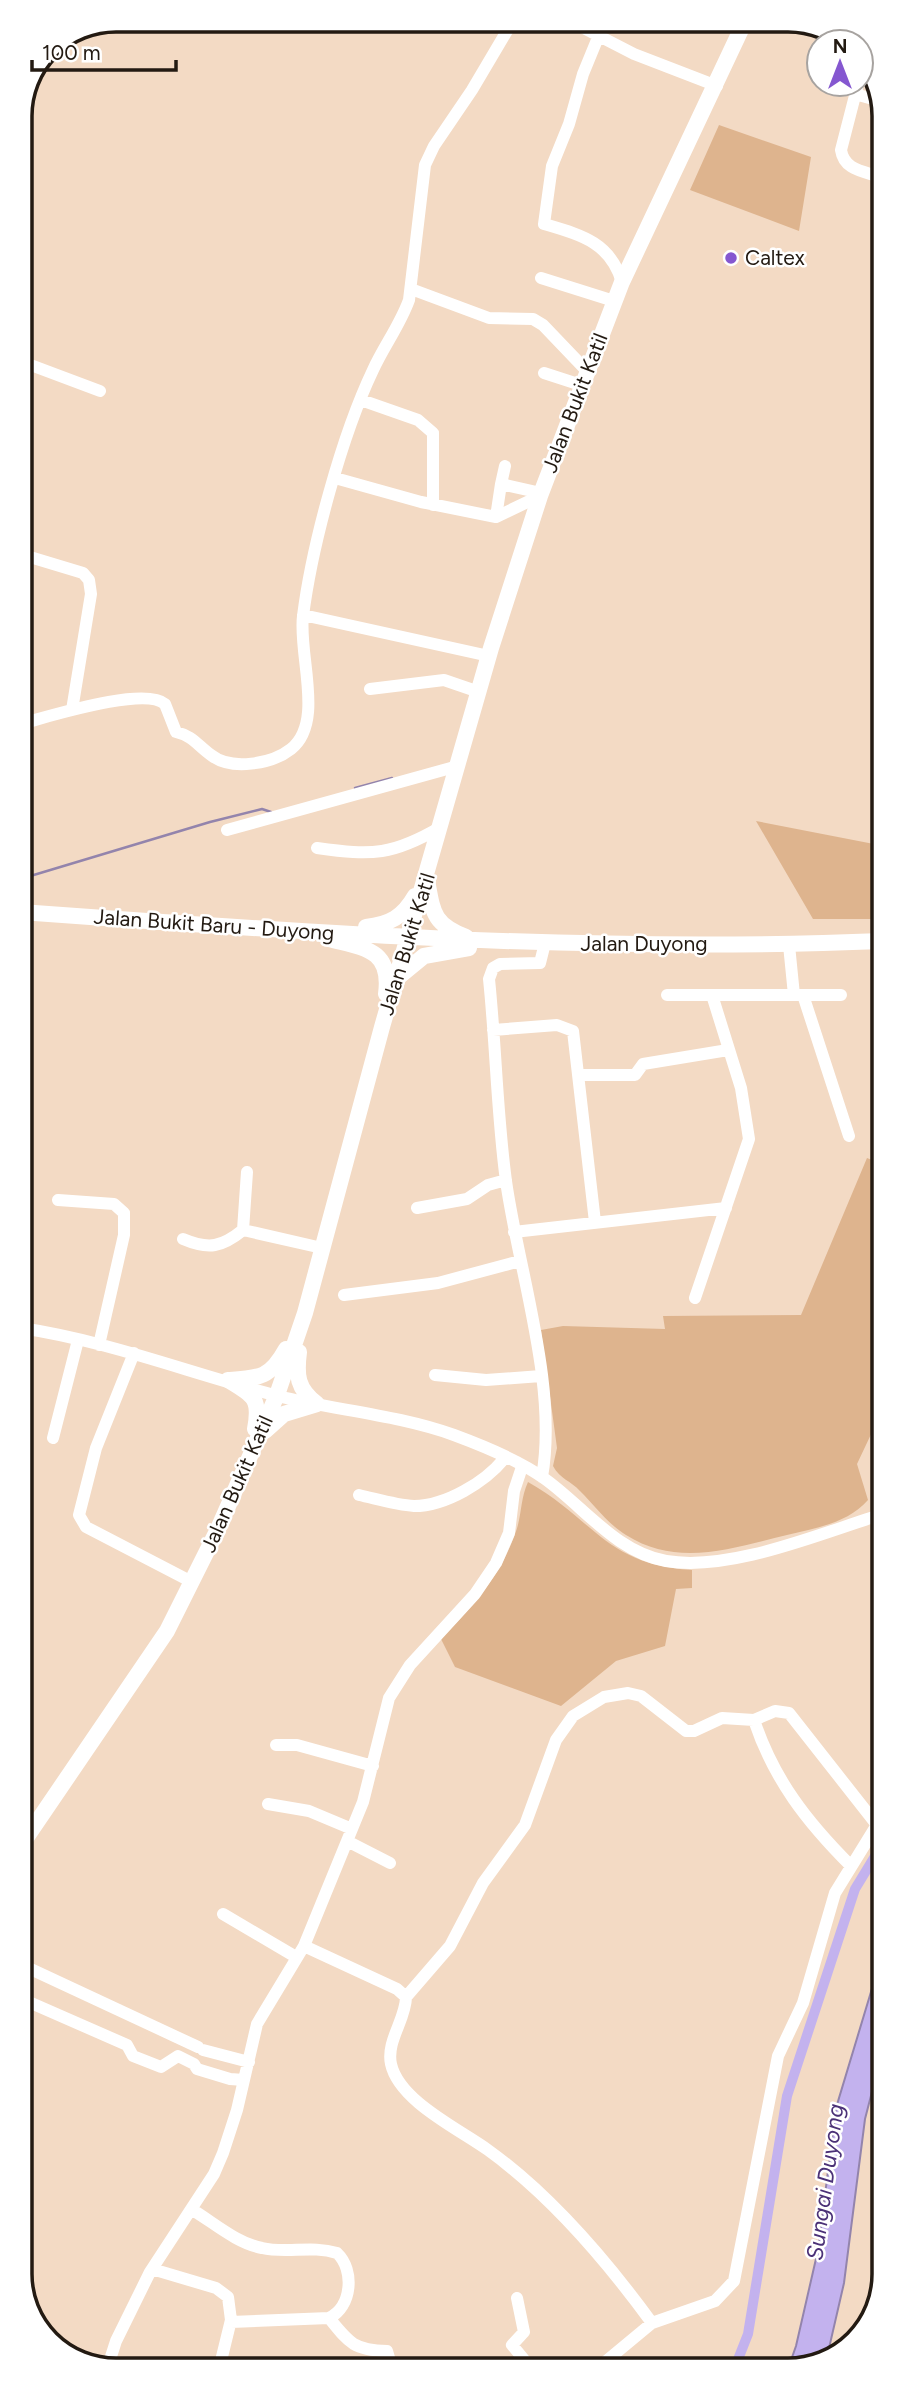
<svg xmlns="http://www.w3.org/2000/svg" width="903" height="2389" viewBox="0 0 903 2389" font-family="Figtree,sans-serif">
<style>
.green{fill:#deb48e}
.water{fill:#c3b2ee;stroke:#9384ac;stroke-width:2}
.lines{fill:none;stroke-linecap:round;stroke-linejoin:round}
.stream{stroke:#9384ac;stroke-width:2.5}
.canal{stroke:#c3b2ee;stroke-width:10}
.minor{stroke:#fff;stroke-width:12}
.major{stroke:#fff;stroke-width:16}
.poi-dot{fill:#8557d0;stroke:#fff;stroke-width:2.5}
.labels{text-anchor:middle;stroke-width:5;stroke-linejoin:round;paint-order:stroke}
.poi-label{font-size:21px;fill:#231a12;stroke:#fff;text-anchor:start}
.street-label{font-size:21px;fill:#231a12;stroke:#fff}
.water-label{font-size:23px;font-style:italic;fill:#4b3177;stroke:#fff}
.rim{fill:none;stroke:#231a12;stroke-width:3.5}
</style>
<rect width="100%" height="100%" fill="#f3dac4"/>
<path class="green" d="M719,125l92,32 -12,74 -109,-41z
M756,821l123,24 3,-8v82h-69z
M867,1158l15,6v247l-25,53 11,36c-20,23 -52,28 -81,35 -54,13 -109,33 -161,0 -18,-11 -31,-29 -46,-44 -9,-10 -20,-12 -27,-25l4,-18 -16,-118 22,-4 102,3 -2,-13 138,-1z
M528,1482c67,38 78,83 164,88v18l-16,1 -11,57 -49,15 -55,45 -106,-39 -14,-28c31,-32 59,-62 74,-105 7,-17 5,-35 13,-52z"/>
<path class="water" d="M883,1952v97l-18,70 -21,164 -17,74 -14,9h-24l7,-20 22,-96 18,-142z"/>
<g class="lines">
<path class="stream" d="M355,788l37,-10
M27,877l183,-55 52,-13 9,3"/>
<path class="canal" d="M735,2367l13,-33 39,-238 68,-207 28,-46"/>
<path class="minor" d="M566,19l68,35 83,32
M728,19l12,14
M599,35l-16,39 -14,50 -17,42 -8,58c37,11 66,18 78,58
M861,71l2,-7
M858,84l-17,66c3,20 22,21 39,27
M855,94l25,7
M541,278l73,23
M411,289l78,29 44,1 10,6 43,45
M20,361l80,30
M544,373l37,12
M361,400l57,20 15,13v72
M335,478l86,24 75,15 44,-21
M501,484l4,-18
M496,517l5,-33 40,9
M20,554l63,19 6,7 2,14 -19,116
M303,615l186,41
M370,689l74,-9 35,12
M20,724c28,-7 124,-38 145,-20l11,28c17,4 22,14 35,23 20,16 61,9 80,-6 34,-27 7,-94 12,-133 9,-71 39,-181 70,-246 11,-24 27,-45 36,-70l16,-135 9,-19 38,-56 42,-71
M227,830l231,-64
M317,848c56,8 76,7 124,-21
M789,945l5,50
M667,995h174
M803,995l46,141
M493,1030l64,-5 16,6 22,191
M580,1075h55l8,-11 85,-14
M247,1172l-4,58 79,18
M58,1200l56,4 10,9v22l-25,110
M417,1208l50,-9 21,-14 18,-5
M514,1232l212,-24
M183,1239c26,11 39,8 60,-9
M344,1295l94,-12 82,-22
M695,1298l54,-159 -8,-51 -29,-93
M21,1328c88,13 171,46 257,68 56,14 121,19 176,39 27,10 68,27 91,44 39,28 71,73 121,82 65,11 155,-28 217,-47
M134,1353l-38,95 -17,67 7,12 106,55
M21,1357l7,-28
M435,1375l51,5 55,-4
M53,1438l25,-98
M542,1477c16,-91 -23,-204 -36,-296 -9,-66 -10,-134 -17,-202l4,-11 7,-4 40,-1 5,-20
M359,1495c18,4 37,10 55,11 32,0 71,-24 90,-47
M754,1720c20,60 53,102 97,146
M276,1745h21l76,21
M268,1804l41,7 43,18
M347,1841l43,22
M223,1914l73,43
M304,1946l93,43 9,8 44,-51 33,-63 42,-58 31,-85 17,-24 31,-19 24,-4 13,3 45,35h8l28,-13 32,2 21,-9 14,2 88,112
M22,1965l176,82
M406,1997c0,22 -20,44 -15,67 8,37 68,65 97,86 64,46 118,110 164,173
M22,1999l105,46 6,11 28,11 17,-11 16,8 3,5 33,10 14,1
M203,2050l46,12
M191,2209c22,13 45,34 71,39 25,6 49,-3 75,5 18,17 15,54 -8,65
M152,2269l64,19 12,9 3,23 -12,49
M517,2298l7,34 -12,13 19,23
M231,2322l98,-4c20,25 25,32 58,33l5,17
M599,2367l53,-44 63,-22 19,-20 44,-225 25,-53 32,-110 48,-78
M107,2369l9,-28 34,-69 64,-98 9,-21 14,-43 20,-86 47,-78 59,-144 26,-104 21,-33 65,-71 21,-31 13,-30 5,-42 8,-24"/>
<path class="major" d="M427,880c6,33 6,44 39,57
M21,912c286,21 573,41 861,29
M366,927c24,-3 37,-10 49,-31
M329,939c35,9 63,10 57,55
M396,979l28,-23 45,-8
M299,1352c-3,23 -2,37 18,52
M228,1380c32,-2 42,-2 58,-31
M228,1380c25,15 33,18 27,49
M265,1431l19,-17 33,-10
M22,1844l145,-213 51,-102 59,-134 28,-82 77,-286 109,-379 49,-152 82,-214 124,-263"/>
</g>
<circle class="poi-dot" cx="731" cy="258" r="7"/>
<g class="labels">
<g class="poi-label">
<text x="745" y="265">Caltex</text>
</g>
<g class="street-label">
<text transform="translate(575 403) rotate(-69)" y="7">Jalan Bukit Katil</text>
<text transform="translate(214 925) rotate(4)" y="7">Jalan Bukit Baru - Duyong</text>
<text transform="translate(407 944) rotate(-73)" y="7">Jalan Bukit Katil</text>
<text x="644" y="951">Jalan Duyong</text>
<text transform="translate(237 1484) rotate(-66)" y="7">Jalan Bukit Katil</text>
</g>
<g class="water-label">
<text transform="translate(825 2182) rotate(-82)" y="8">Sungai Duyong</text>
</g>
</g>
<path d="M0 0H903V2389H0ZM116 32H788A84 84 0 0 1 872 116V2274A84 84 0 0 1 788 2358H116A84 84 0 0 1 32 2274V116A84 84 0 0 1 116 32Z" fill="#fff" fill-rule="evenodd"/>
<path class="rim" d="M116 32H788A84 84 0 0 1 872 116V2274A84 84 0 0 1 788 2358H116A84 84 0 0 1 32 2274V116A84 84 0 0 1 116 32Z"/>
<g transform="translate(840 63)"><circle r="33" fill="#ffffff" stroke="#a7a3a0" stroke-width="2"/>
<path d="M0-5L12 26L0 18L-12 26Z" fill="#8557d0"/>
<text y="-10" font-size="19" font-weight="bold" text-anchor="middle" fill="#231a12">N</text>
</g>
<path d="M32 60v10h144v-10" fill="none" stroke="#231a12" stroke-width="3.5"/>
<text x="42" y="60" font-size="21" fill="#231a12" stroke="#ffffff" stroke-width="5" paint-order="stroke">100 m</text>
</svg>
